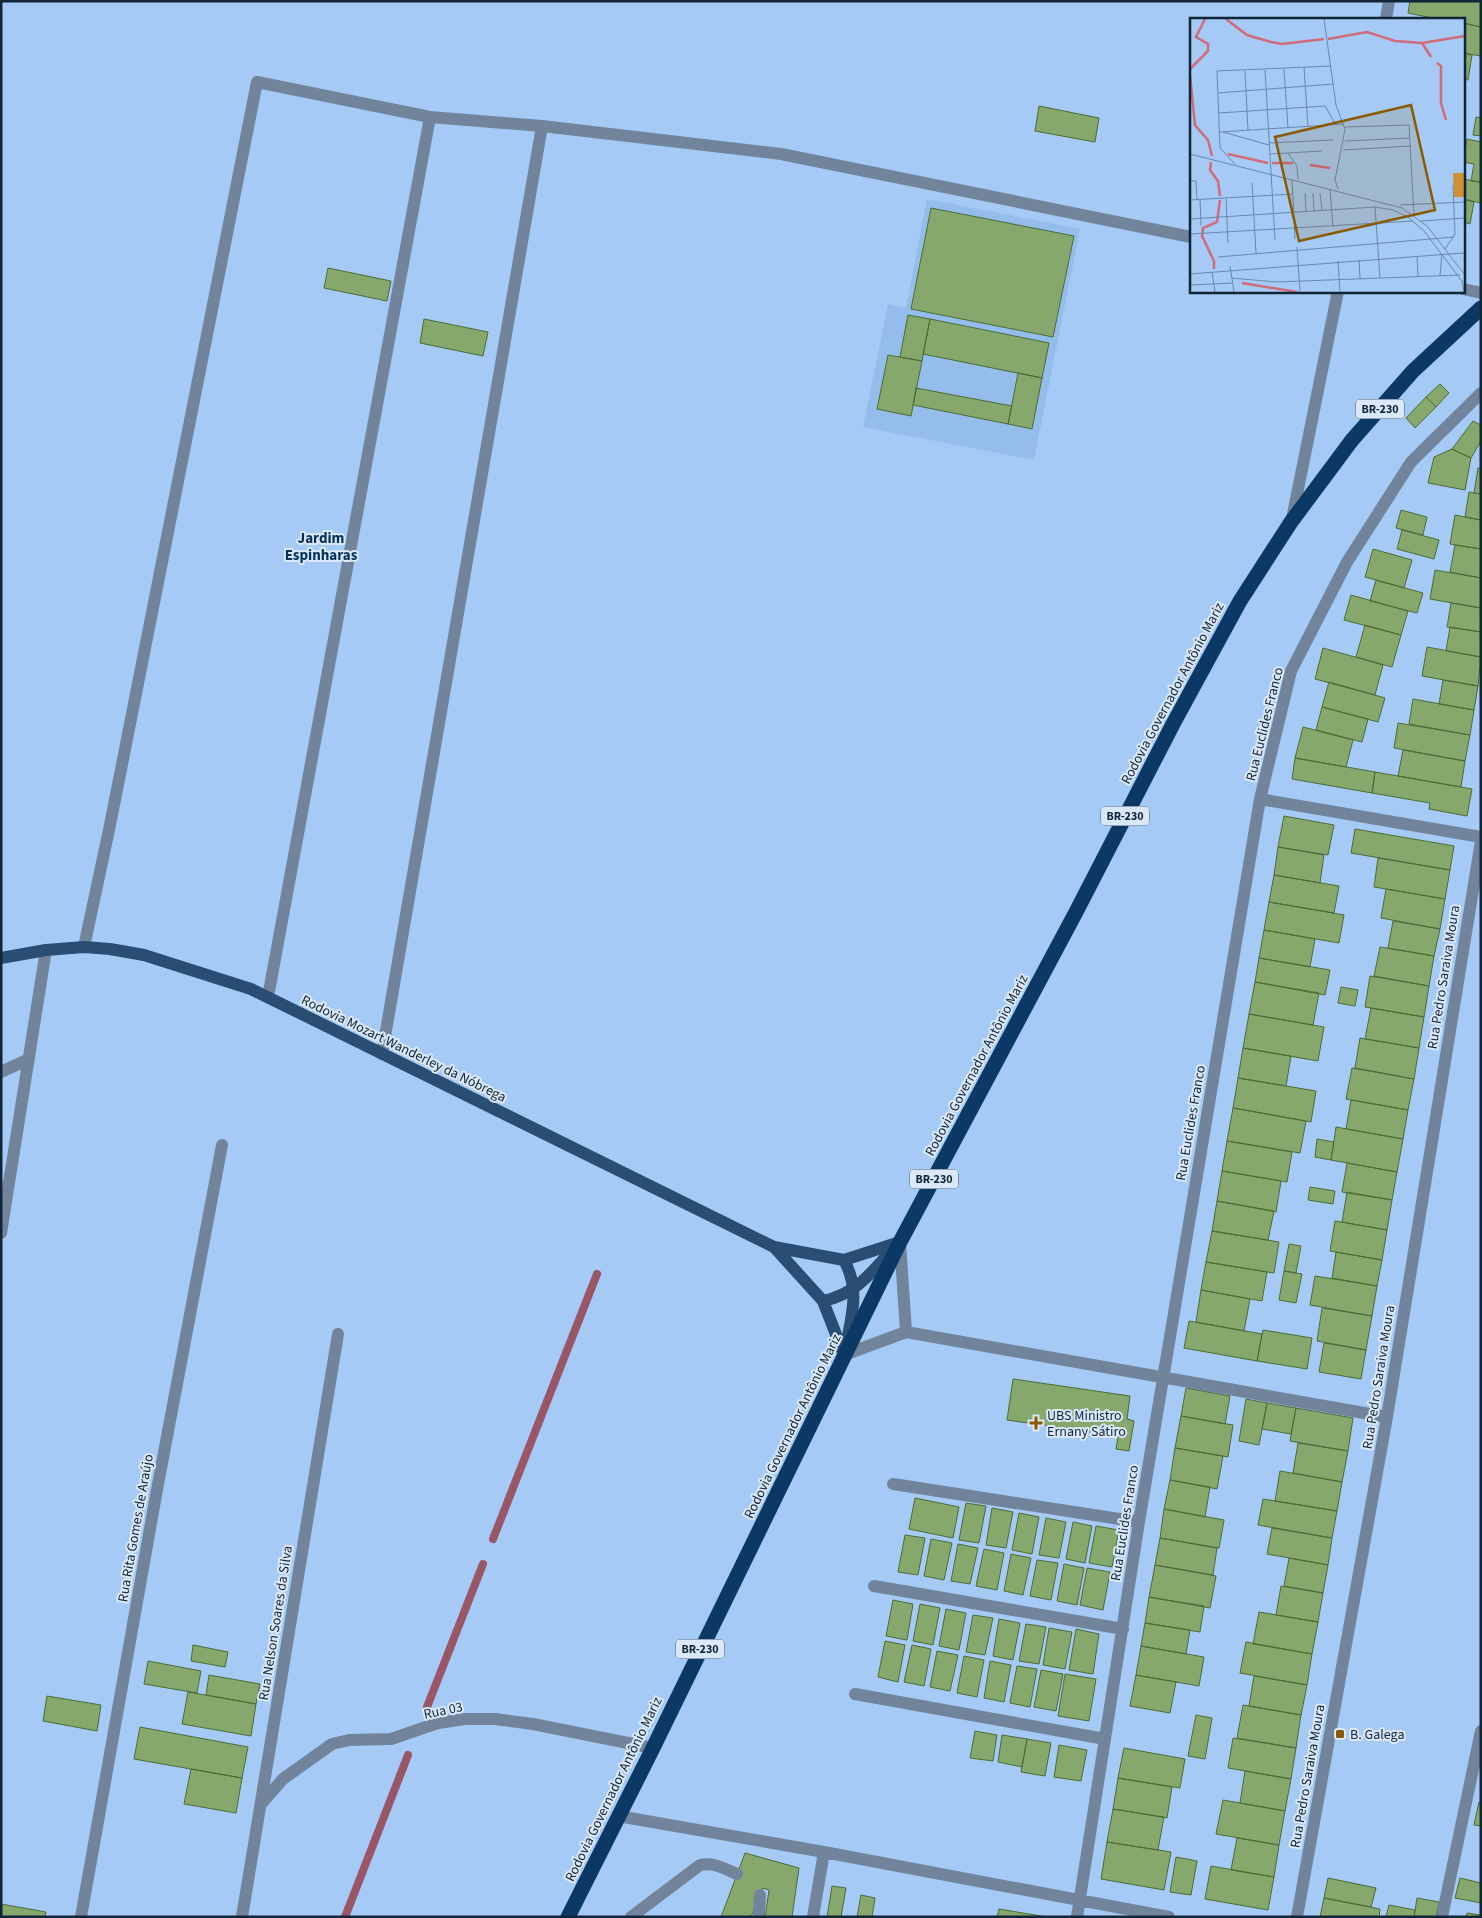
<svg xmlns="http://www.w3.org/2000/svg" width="1482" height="1918" viewBox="0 0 1482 1918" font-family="'Source Sans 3',sans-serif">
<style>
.built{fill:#95bdec}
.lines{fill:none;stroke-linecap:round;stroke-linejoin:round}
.stream{stroke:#985666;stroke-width:8}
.building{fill:#86a86d;stroke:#4c6c33}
.minor{stroke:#71849b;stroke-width:12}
.major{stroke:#2a4d74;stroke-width:12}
.highway{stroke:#0c3865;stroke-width:15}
.poi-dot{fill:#8a5a01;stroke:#dae8f9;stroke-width:2}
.labels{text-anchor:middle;stroke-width:4;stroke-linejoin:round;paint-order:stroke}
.shield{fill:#dae8f9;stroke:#4d5f72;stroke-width:1}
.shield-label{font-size:12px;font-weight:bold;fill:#112438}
.street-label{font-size:14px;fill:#112438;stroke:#dae8f9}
.poi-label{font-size:14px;fill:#112438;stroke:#dae8f9;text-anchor:start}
.neighbourhood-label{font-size:15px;font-weight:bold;fill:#04325f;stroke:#dae8f9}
.inset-river{fill:none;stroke:#d26b79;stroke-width:2.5}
.inset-road{fill:none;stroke:#6a88a9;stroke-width:1}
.view{fill:#8a5a01;fill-opacity:0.15;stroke:#8a5a01;stroke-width:2.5}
.inset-edge{fill:none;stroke:#112438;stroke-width:2.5}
</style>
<rect width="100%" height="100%" fill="#a5caf5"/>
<path class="built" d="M927,199l153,30 -46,231 -171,-33 25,-123 18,4z"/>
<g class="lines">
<path class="stream" d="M493,1539l104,-265
M427,1707l56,-143
M345,1917l63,-162"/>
</g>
<path class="building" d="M1410,1h71v26l-18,-4v-4h-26l-29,-6z
M1463,23l18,4v29l-18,-3z
M1463,53l9,2 -4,25 -5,-1z
M1039,106l60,12 -4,24 -60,-11z
M1476,117l5,1v18l-8,-1z
M1467,139l14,3v40l-10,-1 3,-17 -11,-2z
M1463,179l18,3v21l-18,-4z
M1463,199l11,3 -4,22 -7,-2z
M931,208l143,28 -21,101 -142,-28z
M328,268l63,13 -4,20 -63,-13z
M908,315l22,4 -8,42 -22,-4z
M424,319l64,13 -5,24 -63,-13z
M930,319l119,24 -7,35 -119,-24z
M888,355l34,6 -11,55 -34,-7z
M1018,373l24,5 -10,51 -24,-5z
M1440,384l9,9 -13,14 -10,-10z
M916,388l96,18 -4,18 -95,-19z
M1426,397l10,10 -21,21 -9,-10z
M1473,421l8,4v16l-10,17 -19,-9z
M1452,449l19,9 -6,32 -37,-7 6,-26z
M1478,468l3,1v25l-7,-1z
M1469,492l12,2v26l-16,-3z
M1401,510l26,7 -4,18 -27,-7z
M1455,515l26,5v29l-31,-5z
M1402,530l37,10 -5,19 -37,-10z
M1455,545l26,4v29l-31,-6z
M1373,549l39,11 -8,28 -39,-11z
M1435,570l46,8v30l-51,-9z
M1376,580l47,13 -6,20 -47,-12z
M1351,595l57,16 -7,24 -57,-15z
M1451,603l30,5v24l-34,-5z
M1365,625l36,10 -9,32 -36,-10z
M1450,627l31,5v25l-35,-6z
M1427,647l54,10 -3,29 -56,-10z
M1323,648l60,17 -8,30 -60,-16z
M1443,680l35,6 -4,24 -35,-6z
M1329,682l56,16 -7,24 -56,-15z
M1413,699l61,11 -4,25 -61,-11z
M1322,707l46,12 -6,23 -46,-12z
M1398,723l72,12 -5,26 -71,-13z
M1303,727l50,13 -7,27 -51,-9z
M1403,750l62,11 -4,26 -63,-11z
M1295,758l80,14 -3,21 -80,-14z
M1375,772l97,17 -5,27 -38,-7 1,-6 -58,-10z
M1284,816l50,9 -6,30 -50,-8z
M1355,829l99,17 -4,24 -99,-17z
M1278,847l46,8 -4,28 -46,-8z
M1378,858l72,12 -5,29 -71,-12z
M1274,875l65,11 -5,27 -65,-11z
M1386,889l59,10 -5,30 -59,-11z
M1269,902l75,13 -5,28 -75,-13z
M1393,921l47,8 -6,27 -46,-8z
M1264,930l51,9 -5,28 -51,-9z
M1380,947l54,9 -5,30 -55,-10z
M1259,958l71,12 -5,25 -70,-13z
M1370,976l59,10 -5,31 -59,-10z
M1255,982l64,11 -6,32 -64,-11z
M1341,987l17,3 -3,16 -17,-3z
M1371,1008l53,9 -5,31 -54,-9z
M1249,1014l75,13 -6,34 -75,-13z
M1360,1038l59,10 -5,31 -59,-11z
M1243,1048l48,8 -5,30 -48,-8z
M1352,1068l62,11 -6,31 -62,-11z
M1238,1078l78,13 -5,31 -78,-14z
M1351,1100l57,10 -5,29 -57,-10z
M1233,1108l73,13 -6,32 -73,-12z
M1336,1127l67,12 -6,33 -66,-12z
M1317,1139l17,3 -3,18 -16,-3z
M1227,1141l65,11 -5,30 -65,-11z
M1347,1163l50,9 -5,28 -50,-8z
M1222,1171l59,10 -5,31 -59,-11z
M1310,1187l25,4 -2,13 -25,-4z
M1347,1192l45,8 -5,30 -45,-8z
M1217,1201l57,10 -6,29 -56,-9z
M1335,1221l52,9 -5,30 -52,-9z
M1212,1231l67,11 -5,31 -68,-11z
M1289,1244l12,2 -5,27 -12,-2z
M1336,1252l46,8 -5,26 -45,-8z
M1206,1262l61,10 -5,29 -61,-11z
M1284,1271l18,3 -6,29 -17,-3z
M1315,1276l62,10 -5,30 -62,-11z
M1201,1290l49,9 -6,32 -48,-9z
M1322,1308l50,8 -6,34 -49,-9z
M1189,1321l73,13 -5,27 -73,-13z
M1263,1330l49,8 -5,31 -50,-8z
M1324,1343l42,7 -5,29 -42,-7z
M1013,1379l117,17 -3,23 7,2 -5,30 -13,-2 2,-13 -111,-16z
M1186,1388l44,8 -5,28 -44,-8z
M1246,1399l21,4 -8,42 -20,-4z
M1267,1403l29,5 -5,26 -29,-5z
M1296,1408l57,10 -5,33 -58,-10z
M1181,1416l52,9 -5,32 -53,-9z
M1298,1443l50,8 -6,31 -49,-9z
M1175,1448l48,8 -6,33 -47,-9z
M1280,1471l62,11 -5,29 -62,-10z
M1170,1480l40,7 -5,30 -41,-8z
M915,1498l44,9 -6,31 -44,-9z
M1263,1499l74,12 -5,27 -74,-13z
M966,1503l20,3 -7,37 -20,-3z
M992,1508l21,4 -7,36 -20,-3z
M1164,1509l60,11 -5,28 -59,-10z
M1019,1513l20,4 -7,37 -20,-4z
M1046,1518l20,4 -7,36 -20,-3z
M1073,1522l19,4 -7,37 -19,-4z
M1096,1526l23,4 -7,37 -23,-4z
M1272,1528l60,10 -4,27 -61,-11z
M905,1535l20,3 -7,37 -20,-3z
M1160,1538l57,10 -4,27 -58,-10z
M931,1539l21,4 -8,37 -20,-4z
M958,1544l20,4 -8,36 -19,-3z
M984,1549l20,4 -7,37 -21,-4z
M1011,1554l20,4 -8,37 -19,-4z
M1289,1558l39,7 -5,28 -39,-7z
M1037,1560l21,3 -7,37 -21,-4z
M1064,1564l20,4 -7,37 -20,-4z
M1155,1565l61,11 -6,32 -61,-11z
M1087,1568l23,4 -7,38 -23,-5z
M1281,1586l42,7 -5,29 -42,-7z
M1149,1597l55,9 -4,26 -55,-9z
M893,1600l20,4 -6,36 -21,-4z
M920,1604l20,4 -7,37 -20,-4z
M946,1609l20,4 -7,37 -20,-4z
M1259,1612l59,10 -6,32 -59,-10z
M973,1615l20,3 -8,37 -19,-3z
M999,1619l21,4 -7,37 -20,-4z
M1145,1623l45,7 -4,24 -45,-8z
M1026,1624l20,3 -7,37 -20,-3z
M1049,1628l23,4 -7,37 -22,-4z
M1076,1629l23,5 -6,40 -24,-4z
M885,1641l20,4 -7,37 -20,-5z
M1246,1642l66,12 -5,31 -67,-12z
M193,1645l35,7 -3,15 -34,-6z
M912,1645l19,4 -7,37 -20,-4z
M1141,1646l63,11 -5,29 -63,-11z
M937,1651l21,4 -8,36 -20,-4z
M964,1656l20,4 -7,37 -20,-4z
M148,1661l53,10 -4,22 -53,-9z
M990,1661l21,4 -7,37 -20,-4z
M1017,1666l20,3 -7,38 -20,-4z
M1041,1670l22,4 -7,37 -22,-4z
M1065,1674l31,5 -7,42 -31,-5z
M209,1675l51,9 -4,20 -50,-9z
M1136,1675l40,7 -6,31 -40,-7z
M1254,1676l53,9 -6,30 -52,-9z
M188,1692l68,12 -5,32 -69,-12z
M47,1696l54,9 -4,26 -54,-10z
M1243,1705l58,10 -5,33 -59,-10z
M1196,1715l16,3 -7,41 -17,-3z
M140,1727l108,20 -6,31 -108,-19z
M975,1731l22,4 -4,26 -23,-3z
M1002,1735l25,4 -5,28 -24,-5z
M1233,1738l63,10 -5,31 -63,-11z
M1027,1739l24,4 -6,33 -24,-4z
M1059,1745l28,5 -6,31 -27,-4z
M1124,1748l61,11 -5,29 -62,-10z
M191,1769l51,9 -6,35 -52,-9z
M1245,1771l46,8 -6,32 -45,-8z
M1118,1778l54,9 -5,31 -54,-9z
M1223,1800l62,11 -6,34 -63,-11z
M1479,1802l2,1v23l-7,-1z
M1113,1809l51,8 -6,33 -51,-8z
M1237,1838l42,7 -5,32 -43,-7z
M1107,1842l64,10 -7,38 -63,-11z
M745,1853l54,15 -7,49h-27l4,-27 -6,-2 -12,29h-30z
M1176,1857l21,4 -6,34 -21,-3z
M1211,1866l63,11 -6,33 -63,-11z
M1328,1878l48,10 -5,19 -47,-9z
M1460,1878l21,5v20l-26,-5z
M832,1886l14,2 -5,29h-14z
M861,1895l14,3 -3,19h-15z
M1324,1898l56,11 -1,8h-59z
M1417,1898l22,4 -3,15h-22z
M1,1904l45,8 -1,5h-44z
M1389,1905l26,5 -1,7h-28z
M999,1909l48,8h-50z
M1467,1913l14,2v2h-15z"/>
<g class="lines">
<path class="minor" d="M1386,19l3,-18
M1463,289l18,4
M1292,519l46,-228
M1260,799l221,38
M84,947l26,-122 147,-743 173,35 112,9 239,28 410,83
M268,997l162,-880
M382,1054l160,-928
M1,1072l28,-13
M1,1233l45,-283
M900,1242l6,90
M844,1355l62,-23 481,85
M893,1484l246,38
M874,1586l249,43
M855,1694l250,45
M261,1804l22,-25 49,-35 17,-4 42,-1 47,-16 27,-4h30l38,5 120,24
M618,1816l206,36 345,65
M81,1917l75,-422 66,-350
M242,1917l96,-583
M631,1917l69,-52c14,-3 25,4 37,9
M759,1917l1,-22
M813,1917l11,-65
M1077,1917l62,-395 121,-723 31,-128 56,-109 64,-100 70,-69
M1297,1917l90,-500 94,-576
M1442,1917l39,-186"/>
<path class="major" d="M1,958l45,-8 38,-3 26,2 34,6 107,34 523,258 70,13 56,-18
M774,1247l49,54 21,54
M844,1260c16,29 8,55 2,86
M823,1301c33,-7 48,-28 70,-52"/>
<path class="highway" d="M568,1917l85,-169 247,-506 176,-330 97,-188 67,-123 51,-79 61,-82 61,-69 68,-63"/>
</g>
<g class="poi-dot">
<path d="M1033.5 1415.5h5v5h5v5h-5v5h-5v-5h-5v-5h5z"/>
<rect x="1335" y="1729" width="10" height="10" rx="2.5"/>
</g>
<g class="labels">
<g class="shield">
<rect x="1356" y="399.5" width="48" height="19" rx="4"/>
<rect x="1101" y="806.5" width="48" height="19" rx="4"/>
<rect x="910" y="1169.5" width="48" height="19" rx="4"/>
<rect x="676" y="1639.5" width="48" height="19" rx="4"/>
</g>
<g class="shield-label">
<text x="1380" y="413">BR-230</text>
<text x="1125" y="820">BR-230</text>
<text x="934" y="1183">BR-230</text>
<text x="700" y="1653">BR-230</text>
</g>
<g class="street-label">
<text transform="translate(1172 693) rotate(-62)" y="5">Rodovia Governador Antônio Mariz</text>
<text transform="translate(1264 724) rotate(-76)" y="5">Rua Euclides Franco</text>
<text transform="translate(1443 977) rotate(-81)" y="5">Rua Pedro Saraiva Moura</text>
<text transform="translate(404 1048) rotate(26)" y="5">Rodovia Mozart Wanderley da Nóbrega</text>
<text transform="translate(976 1065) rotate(-62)" y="5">Rodovia Governador Antônio Mariz</text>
<text transform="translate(1190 1123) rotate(-80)" y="5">Rua Euclides Franco</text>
<text transform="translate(1378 1377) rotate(-81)" y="5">Rua Pedro Saraiva Moura</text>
<text transform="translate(792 1426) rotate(-64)" y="5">Rodovia Governador Antônio Mariz</text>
<text transform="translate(1124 1523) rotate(-81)" y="5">Rua Euclides Franco</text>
<text transform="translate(135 1528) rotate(-80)" y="5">Rua Rita Gomes de Araújo</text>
<text transform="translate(275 1623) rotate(-81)" y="5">Rua Nelson Soares da Silva</text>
<text transform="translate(443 1710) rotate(-12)" y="5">Rua 03</text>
<text transform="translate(1307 1776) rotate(-80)" y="5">Rua Pedro Saraiva Moura</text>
<text transform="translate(613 1789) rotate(-64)" y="5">Rodovia Governador Antônio Mariz</text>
</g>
<g class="poi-label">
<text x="1047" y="1420">UBS Ministro<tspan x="1047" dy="16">Ernany Sátiro</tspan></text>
<text x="1350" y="1739">B. Galega</text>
</g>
<g class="neighbourhood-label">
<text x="321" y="543">Jardim<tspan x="321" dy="17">Espinharas</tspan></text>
</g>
</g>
<g transform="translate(1190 18)">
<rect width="275" height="275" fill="#a5caf5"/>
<path d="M263,155h12v24h-11z" fill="#cf9033"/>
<path class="inset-river" d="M36,1l21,16 24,7 11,2 42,-5M138,21l39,-7 28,9 27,2 43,-7M232,25l9,14M247,45l4,3v37l5,17M0,51l18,-18v-7l-12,-7 9,-18M0,57l5,50 13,15 4,16M38,136l40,9M21,144l-1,8 8,11 2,15M82,145h21M120,147l20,3M24,251v-8l-12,-25 1,-8 14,-6 3,-22M52,265l55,9"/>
<path class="inset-road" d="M134,1l12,86 9,24 -10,51 3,9M114,49l4,60M94,51l4,59M75,52l10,170M55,53l3,59M28,75l115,-9M29,95l106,-7 11,19M155,109l64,-2 5,91M30,114l124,-8M33,114l46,13M155,123l65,-3M79,125l64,-3M153,132l68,-4M98,135l9,13 1,14M0,136l212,54 25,18 38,49M80,136l52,-3M45,146l-15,-16 -3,-77 114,-5M102,161l3,60M0,163h6l1,19M62,165l4,70M140,171l3,38M115,175l1,19M123,175l1,18M130,175l2,18M36,180l2,45M0,182l103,-6M10,182l1,25M210,187l65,-3M185,189l5,71M0,201l185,-12 18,3 15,7 16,14 38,50 2,11M231,203l44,-3M0,216l223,-13M107,229l3,45M255,231l10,-15 -2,-49M259,236l16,-1M227,238l1,20M28,239l236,-20M169,242l1,19M148,243l2,31M40,248l4,26M22,254l3,20M0,256l259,-20M250,257l2,-21M42,260l44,4 184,-7M0,267l43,-2"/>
<path class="view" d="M221,87l24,105 -136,31 -24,-104z"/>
<rect width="275" height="275" class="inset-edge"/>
</g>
<rect width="1482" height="1918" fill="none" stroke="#112438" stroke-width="5"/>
</svg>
